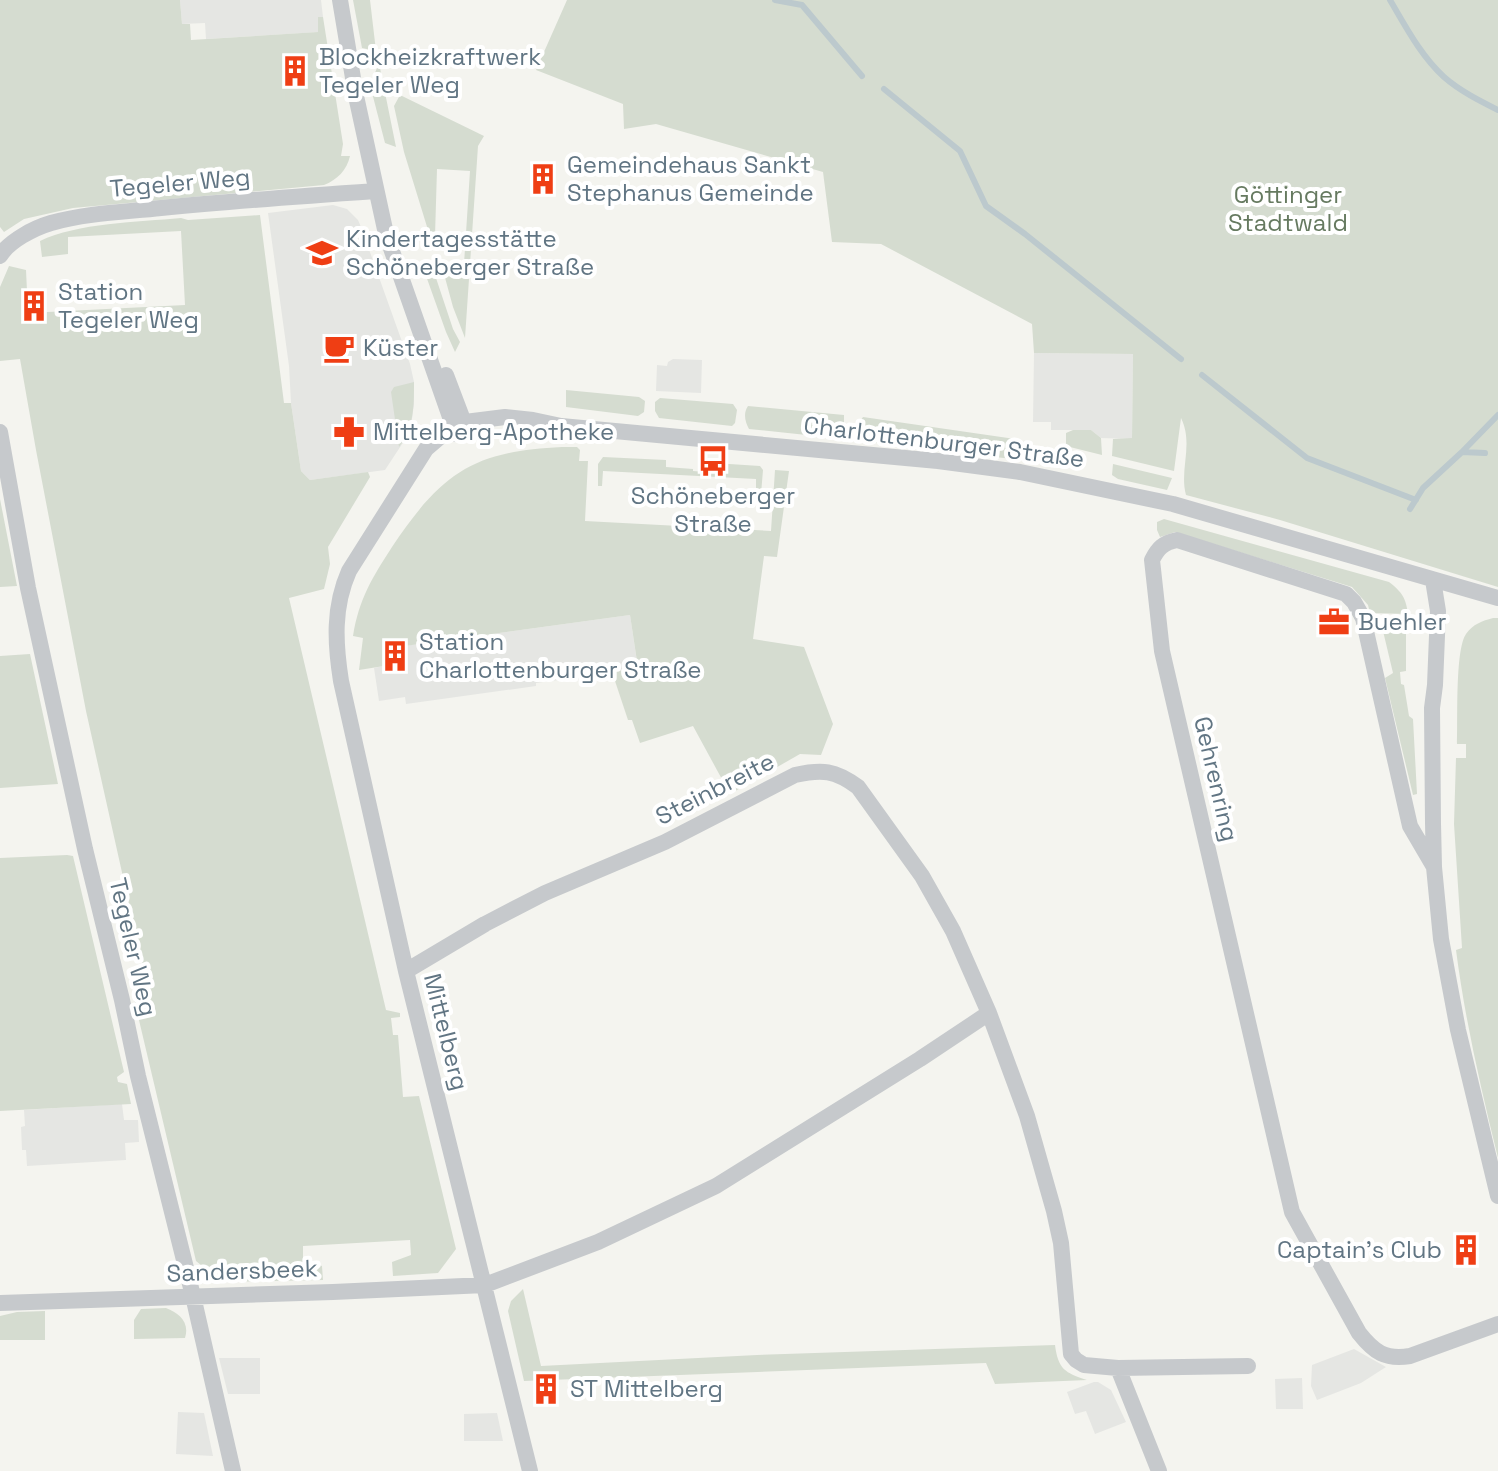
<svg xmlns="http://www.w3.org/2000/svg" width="1498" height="1471" viewBox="0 0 1498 1471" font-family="'Space Grotesk',sans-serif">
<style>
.built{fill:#e5e6e3}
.green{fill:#d5dcd0}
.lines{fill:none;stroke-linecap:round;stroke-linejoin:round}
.stream{stroke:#bcc9cd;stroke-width:6}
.minor{stroke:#c6c9cc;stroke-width:16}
.labels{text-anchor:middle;stroke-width:8;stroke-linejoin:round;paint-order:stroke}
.poi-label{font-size:24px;fill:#617583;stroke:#fff;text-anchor:start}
.street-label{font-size:24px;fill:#617583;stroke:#fff}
.park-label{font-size:24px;fill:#667a60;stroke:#fff}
</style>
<rect width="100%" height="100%" fill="#f4f4ef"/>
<path class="built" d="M180,0h141l2,17 -5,1 1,14 -113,7 -1,-16 -23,1z
M333,205l14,4 11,11 3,7 49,137 4,18v22l-3,22 -3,9 -23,35 -75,10 -9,-9 -10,-68 -2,-37 -21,-153z
M1034,353l99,1 -1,85 -31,-1 -10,-8h-40v-8h-18z
M673,359l29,1 -1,33 -45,-2 1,-26 10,1 1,-4z
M630,615l8,54 -102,14v3l-130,18 -1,-7 -26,4 -5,-33 10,-2 -2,-17z
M122,1104l2,16h14l1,22 -14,1 1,17 -99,6 -1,-16h-4l-1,-23 4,-1 -1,-16z
M1354,1349l32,18 -25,16 -44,17 -6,-14 1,-21z
M219,1358h41v36h-32z
M1302,1378l1,31h-27l-1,-30z
M1094,1382h4l13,8 15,32 -31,12 -9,-23 -11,3 -8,-22z
M178,1412l26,1 9,43 -37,-2z
M497,1413l6,28h-39v-27z"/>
<path class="green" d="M0,0h180l2,24h8l1,16 127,-8v-15h5l20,127 -2,12h9c-3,14 -13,24 -26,29l-251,23 -49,11 -20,13 -4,-5z
M353,0h17l6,51 -14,-3z
M567,0h931v587l-218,-67 -94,-25c-7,-26 8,-50 -5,-77l-7,53 -62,-15 1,-17 19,-1 1,-84 -99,-1 -2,-29 -151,-80 -49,-2 -9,-70 -167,-48 -32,5 -1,-25 -87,-34z
M379,63l17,84 -11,-4 -15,-58z
M400,95l84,41 -6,10 -13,192 -12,-31 -12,-44 23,1 6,-93 -33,-2 -2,67 -3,7 -28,-91 -10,-46z
M260,215l24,188h7l10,68 9,9 58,-8 2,5 -42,70 2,17 -6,25 -35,9 97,412 14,3v4l-9,1 2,17h5l5,62 16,-1 37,153 -18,24 -45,3 -1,-14 19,-7 -1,-15 -107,6v13l19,7 1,14 -101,2 -26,-21 -62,-262 14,-10 -62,-278 -50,-261 -16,-91 -20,2v-74l9,-21 17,4 2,43 157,-8 -4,-74 -113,6v17l-26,3 -2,-16c37,-18 98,-19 141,-23l7,2z
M433,269l20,60 7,13 -5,10 -9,-20 -21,-59z
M414,382c0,25 0,45 -15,65l-8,-55 3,-5z
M566,390l73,7 6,4 -1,11 -6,4 -72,-9z
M660,398l73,6 4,6 -2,13 -3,3 -73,-8 -4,-7v-9z
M748,406l96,9v24l-95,-10c-4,-7 -6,-16 -1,-23z
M863,417l152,22 4,4 -1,12 -6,4 -150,-18c-5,-8 -5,-16 1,-24z
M1073,430h18l10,8 1,17 -36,-9v-13z
M562,447h15l3,3 -1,11h9l-3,60 186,10 4,-61 14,1 -12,86 -13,-1 -11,83 51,8 29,77 -12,31 -21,-1 -70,40 -37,-68 -53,17 -8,-23h-4l-16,-48 26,-4 -8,-53 -247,34 1,17 -25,4 4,-32 -10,-2c6,-37 19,-58 39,-89 49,-73 80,-96 170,-100z
M603,457l63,3v7l27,2v2l12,1v-3h3l6,-6 46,3 3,4 -2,24h-5v-15l-153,-8 -1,15h-4v-22z
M1113,464l59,14 -5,12 -49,-11 -6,-4z
M0,499l17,87 -17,1z
M1164,519l225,63c13,10 17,16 19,32l-38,-1 -2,-8 -16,-18 -177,-55 -15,5 -3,-7v-8z
M1493,618h5v540c-17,-69 -33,-138 -42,-208l6,-2 -8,-124 2,-66h10v-14h-9c1,-24 -2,-94 9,-110 7,-10 16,-13 27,-16z
M1373,622l33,2v47l-6,1 1,12 3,1 5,31 4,3 4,75 -4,1 -28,-117 8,-5 -10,-42 -9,-4z
M30,654l28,130 -58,4v-132z
M67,855l6,1 51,216 -7,5 1,5 9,2 4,20 -131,7v-253z
M523,1289l18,77 216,-11 298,-10c3,24 10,28 32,35l-92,4 -9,-21 -462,18 -16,-70 3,-10z
M166,1308c13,5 24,14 19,30l-51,1v-19l7,-11z
M45,1311v29h-45v-24l17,-4z"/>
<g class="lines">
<path class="stream" d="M775,0l27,5 60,71
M1390,0c16,27 31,56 54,77 16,14 36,24 54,33
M884,89l76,62 26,55 39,28 156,125
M1202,375l105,83 109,42
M1462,452l36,-37
M1410,509l13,-21 39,-36 23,1"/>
<path class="minor" d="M340,0l16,96 30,138 70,200
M0,256c9,-15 34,-28 51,-33 36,-10 73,-11 110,-15 72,-7 143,-12 215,-17
M446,375l22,58
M0,432l28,156 57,261 37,151 16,76 55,220 40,175
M1433,580l5,31 -3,74 -3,23 1,115 1,44 7,72 17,91 40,166
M1434,867l-24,-41 -47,-208 -9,-16 -8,-8 -169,-54c-14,3 -19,8 -25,20l10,91 130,561 67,121c15,19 26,27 51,23l88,-32
M989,1013l38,103 27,95 7,32 10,111 5,6 8,5 34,3 130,-2
M0,1303l333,-11 152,-7 113,-43 118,-56 204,-127 69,-46 -36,-82 -31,-55 -64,-89c-23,-17 -36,-18 -63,-12l-130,67 -120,51 -60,31 -79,47
M1118,1368l41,103
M530,1471l-124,-500 -65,-290c-6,-38 -8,-74 8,-110l77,-122 28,-24 11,-3 40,-5 28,3 28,6 377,35 82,11 153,32 325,94"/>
</g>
<defs>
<symbol id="building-bare" viewBox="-9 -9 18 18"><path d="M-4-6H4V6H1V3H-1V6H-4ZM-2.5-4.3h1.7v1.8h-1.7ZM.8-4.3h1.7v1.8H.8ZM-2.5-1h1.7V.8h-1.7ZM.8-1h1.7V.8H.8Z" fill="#ef3e14" stroke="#fff" stroke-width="2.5" paint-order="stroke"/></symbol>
<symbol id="school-bare" viewBox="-9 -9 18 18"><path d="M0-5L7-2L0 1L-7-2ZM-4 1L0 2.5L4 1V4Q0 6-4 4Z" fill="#ef3e14" stroke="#fff" stroke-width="2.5" paint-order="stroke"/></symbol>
<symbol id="cafe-bare" viewBox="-9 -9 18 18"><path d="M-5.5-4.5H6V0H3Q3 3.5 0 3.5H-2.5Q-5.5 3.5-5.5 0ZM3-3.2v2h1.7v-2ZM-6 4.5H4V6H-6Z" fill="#ef3e14" stroke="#fff" stroke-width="2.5" paint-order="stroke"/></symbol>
<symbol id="pharmacy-bare" viewBox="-9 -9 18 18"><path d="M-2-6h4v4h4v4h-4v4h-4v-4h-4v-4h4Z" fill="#ef3e14" stroke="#fff" stroke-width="2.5" paint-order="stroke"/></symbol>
<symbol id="bus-bare" viewBox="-9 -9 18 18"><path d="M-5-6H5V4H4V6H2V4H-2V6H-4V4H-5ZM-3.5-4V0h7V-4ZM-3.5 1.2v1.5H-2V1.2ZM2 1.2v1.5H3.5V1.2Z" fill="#ef3e14" stroke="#fff" stroke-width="2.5" paint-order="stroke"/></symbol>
<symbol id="office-bare" viewBox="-9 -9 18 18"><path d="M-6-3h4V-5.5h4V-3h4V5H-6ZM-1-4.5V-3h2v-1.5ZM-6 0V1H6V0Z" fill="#ef3e14" stroke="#fff" stroke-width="2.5" paint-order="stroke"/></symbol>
</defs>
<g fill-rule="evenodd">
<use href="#building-bare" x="273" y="49" width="44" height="44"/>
<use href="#building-bare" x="521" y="157" width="44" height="44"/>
<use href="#school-bare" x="300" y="231" width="44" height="44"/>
<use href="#building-bare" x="12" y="284" width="44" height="44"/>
<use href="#cafe-bare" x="317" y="326" width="44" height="44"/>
<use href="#pharmacy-bare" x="327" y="410" width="44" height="44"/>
<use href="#bus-bare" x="691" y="439" width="44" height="44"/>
<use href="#office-bare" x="1312" y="600" width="44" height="44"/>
<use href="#building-bare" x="373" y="634" width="44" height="44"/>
<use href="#building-bare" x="1444" y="1228" width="44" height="44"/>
<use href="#building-bare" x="524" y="1367" width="44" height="44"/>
</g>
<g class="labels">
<g class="poi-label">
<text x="319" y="65">Blockheizkraftwerk<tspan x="319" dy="28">Tegeler Weg</tspan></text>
<text x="567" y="173">Gemeindehaus Sankt<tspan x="567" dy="28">Stephanus Gemeinde</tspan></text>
<text x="346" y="247">Kindertagesstätte<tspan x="346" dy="28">Schöneberger Straße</tspan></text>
<text x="58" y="300">Station<tspan x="58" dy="28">Tegeler Weg</tspan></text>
<text x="363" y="356">Küster</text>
<text x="373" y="440">Mittelberg-Apotheke</text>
<text x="713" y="504" text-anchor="middle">Schöneberger<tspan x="713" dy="28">Straße</tspan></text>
<text x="1358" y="630">Buehler</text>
<text x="419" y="650">Station<tspan x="419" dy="28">Charlottenburger Straße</tspan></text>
<text x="1442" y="1258" text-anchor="end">Captain's Club</text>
<text x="570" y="1397">ST Mittelberg</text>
</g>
<g class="street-label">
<text transform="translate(180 183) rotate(-5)" y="8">Tegeler Weg</text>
<text transform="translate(944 442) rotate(7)" y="8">Charlottenburger Straße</text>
<text transform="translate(1216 779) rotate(77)" y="8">Gehrenring</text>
<text transform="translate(715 789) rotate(-27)" y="8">Steinbreite</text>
<text transform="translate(133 947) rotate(77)" y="8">Tegeler Weg</text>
<text transform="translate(446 1032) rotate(76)" y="8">Mittelberg</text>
<text transform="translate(242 1271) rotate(-2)" y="8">Sandersbeek</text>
</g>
<g class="park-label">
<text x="1288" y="203">Göttinger<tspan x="1288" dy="28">Stadtwald</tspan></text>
</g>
</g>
</svg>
